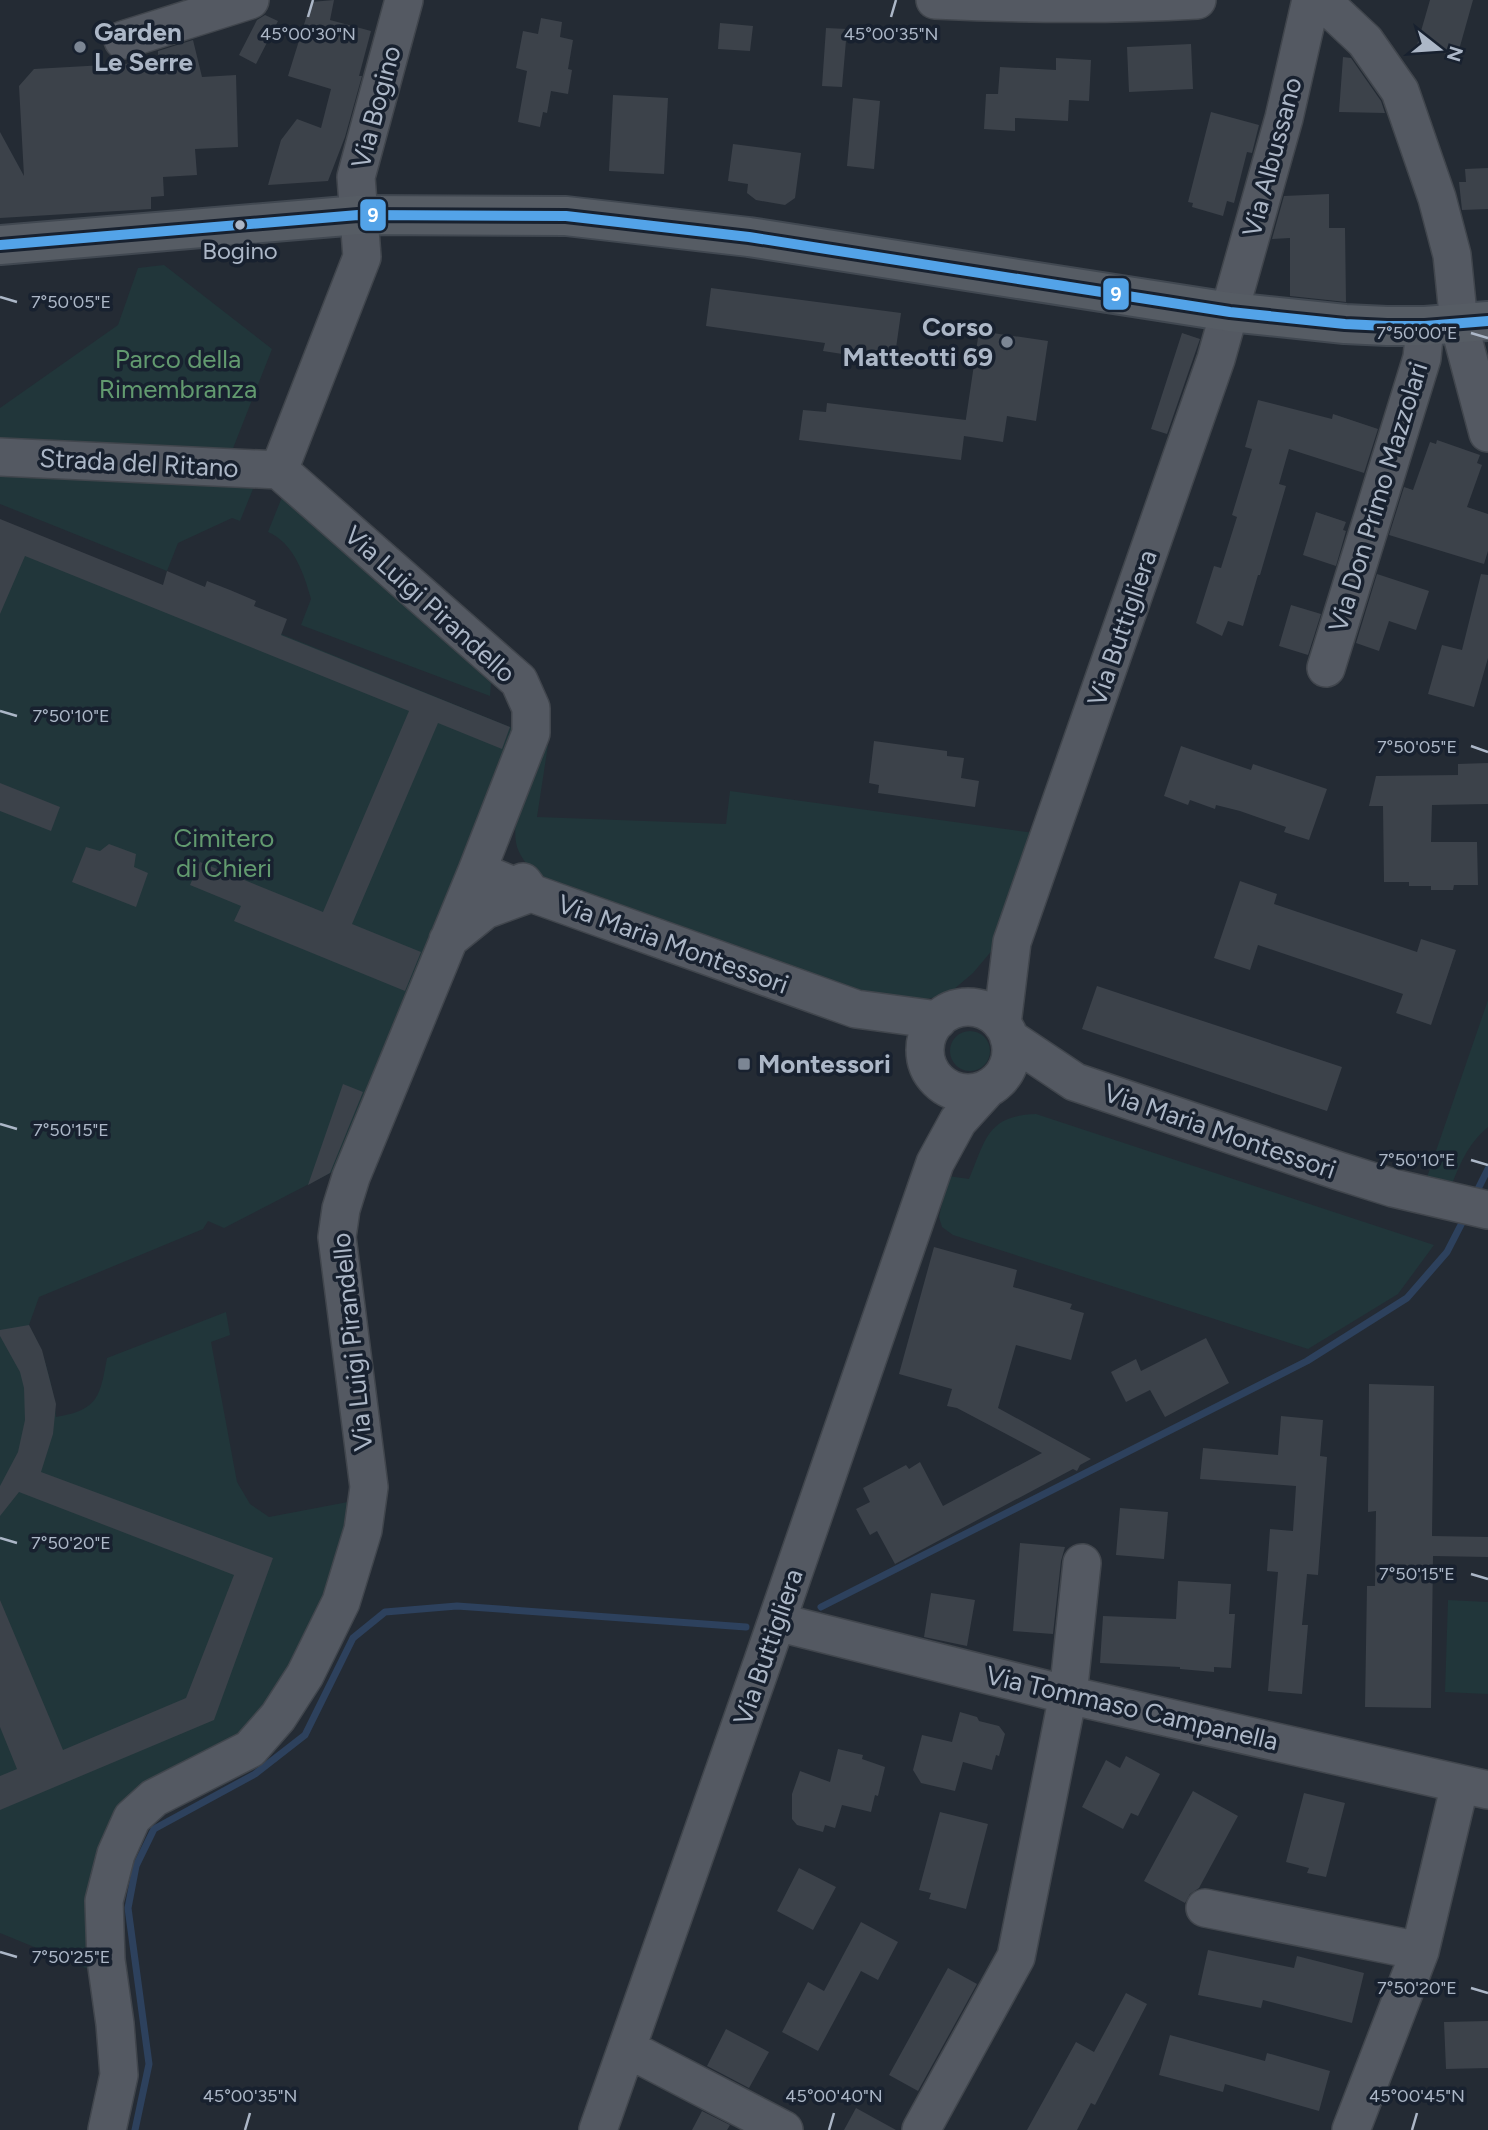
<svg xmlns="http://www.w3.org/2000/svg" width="1488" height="2130" viewBox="0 0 1488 2130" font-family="Figtree,sans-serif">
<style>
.green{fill:#21363a}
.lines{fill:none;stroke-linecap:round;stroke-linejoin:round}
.stream{stroke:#2d415d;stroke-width:7}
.building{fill:#3c424a}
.minor-casing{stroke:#41464d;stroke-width:40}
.major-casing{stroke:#414851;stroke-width:42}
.minor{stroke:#545962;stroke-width:37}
.major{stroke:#565c64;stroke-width:38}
.bus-1-casing{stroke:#18212f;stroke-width:16}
.bus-1{stroke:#53a3e8;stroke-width:10}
.ticks{fill:none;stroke:#acb7c7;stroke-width:2.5}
.poi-dot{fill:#7c8694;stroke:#18212f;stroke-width:2.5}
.bus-dot{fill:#acb7c7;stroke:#18212f;stroke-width:2.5}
.labels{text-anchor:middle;stroke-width:7;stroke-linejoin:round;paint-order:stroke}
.bus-label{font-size:24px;fill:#acb7c7;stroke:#18212f}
.poi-label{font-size:26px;font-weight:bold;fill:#acb7c7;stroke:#18212f;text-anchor:start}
.street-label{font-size:26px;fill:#acb7c7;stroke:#18212f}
.park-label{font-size:26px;fill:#629a6f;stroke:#18212f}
.ticks-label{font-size:18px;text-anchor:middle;fill:#acb7c7;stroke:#18212f;stroke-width:7;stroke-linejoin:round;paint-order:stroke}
.line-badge{stroke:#18212f;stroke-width:2.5}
.badge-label{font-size:19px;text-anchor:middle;font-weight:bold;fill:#fff}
</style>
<rect width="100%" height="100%" fill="#242b34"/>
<path class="green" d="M164,265l108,84 -42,107 -230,-13v-35l118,-83 20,-57z
M0,469l257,10 -17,42 -8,-3 -54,25 -11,28 -167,-67z
M284,492l207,191 -1,13 -189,-71 10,-26c-7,-25 -17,-56 -43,-67z
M0,520l515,209 -179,441 -112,58 -16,-7 -5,8 -164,68 -10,28c16,30 24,59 27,92 43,-7 44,-21 51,-59l119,-46 4,23 -19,7 26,140 13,22 19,13 84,-16 -27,108 -81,143 -91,32 -54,190 -100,-41z
M548,745l-11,72 189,7 4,-33 304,42 -40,115 -21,25 -26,22 -36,7 -48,-10 -320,-110c-9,-10 -22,-22 -26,-35 -8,-29 13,-81 31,-102z
M1488,1000v127c-21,18 -28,37 -38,62l-24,-9z
M950 1051a20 20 0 1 1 40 0a20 20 0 1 1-40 0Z
M1036,1114l398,131 -36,49 -90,55 -355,-114 -11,-8 -3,-10 9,-41 21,3c17,-40 18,-63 67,-65z
M1448,1600l40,2v92l-43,-2z"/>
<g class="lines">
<path class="stream" d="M1474,1197l14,-28
M821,1607l486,-246 100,-63 40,-46 18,-35
M135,2130l14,-66 -21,-156 8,-42 18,-37 101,-55 50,-39 48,-97 32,-26 72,-6 289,21"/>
</g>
<path class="building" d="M334,0l-4,20 41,11 -12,45h3l-17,61 -17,44 -60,4 13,-45 16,-21 24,9 10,-39 -43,-13 23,-74z
M1430,0h43l-16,57 -40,-12z
M265,15l13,6 -22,43 -17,-9 18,-35z
M541,18l21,4 -2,15 13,3 -5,29 4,1 -4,24 -17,-3 -4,22 -4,-1 -3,15 -22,-5 9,-51 -11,-3 7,-37 15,3z
M720,23l33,3 -3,25 -32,-2z
M826,28l21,1 -5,58 -20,-1z
M193,40l9,37 34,-2 2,72 -43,2 2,26 -34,2 1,19 -13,1v12l-151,9v-86l24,44 -5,-90 15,-17 124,-7v-11z
M1191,44l2,45 -64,3 -2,-45z
M1343,57l8,1 30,43 4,12 -46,-1z
M1056,58l35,2 -2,41 -20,-1 -1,21 -53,-3v13l-31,-2 2,-35h12l2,-27 56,3z
M613,95l55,3 -4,76 -55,-3z
M853,98l27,3 -6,68 -27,-3z
M1211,112l48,13 -7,28 -5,-1 -13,51 -7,-2 -4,15 -31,-9 1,-4 -5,-1z
M733,144l68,9 -6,45 -10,7 -29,-5 -9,-7 1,-9 -20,-3z
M1488,168v41l-26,1 -3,-28h7l-1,-13z
M1329,194v34h16l1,74 -56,-6v-58l-18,1 12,-43z
M711,288l190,25 -7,49 -71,-11 2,-8 -119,-17z
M979,331l69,10 -12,80 -29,-5 -4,26 -39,-6 -3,24 -162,-20 4,-30 23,2 1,-9 139,17 -1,5z
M1182,333l18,6 -33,95 -16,-5z
M1258,400l74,19 1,-5 45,15 -14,44 -75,-24 -10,35 7,2 -26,89h-2l-15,51 -15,-5 -6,15 -26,-13 18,-57 7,2 16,-51 -5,-2 20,-66 -7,-2z
M1437,440l43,15 -3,8 5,2 -15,42 21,7v37l-4,13 -95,-29 15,-48 9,3 17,-48 6,2z
M1316,512l30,10 -3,8 3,1 -10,35 -33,-11z
M0,519l163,66 4,-14 38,16 2,-6 23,9 26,11 -2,5 33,13 -6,16 229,92 -8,22 -64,-26 -86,201 69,28 -16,39 -171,-70 7,-15 -51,-21 10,-23 123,50 86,-201 -384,-155 -25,58z
M1377,574l52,17 -13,39 -27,-9 -10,30 -23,-8z
M1481,574l7,1v83l-14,49 -46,-13 14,-49 20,5z
M1291,605l30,9 -13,41 -29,-9z
M874,741l73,10v5l17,2 -3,20 18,3 -4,26 -97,-14 1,-8 -10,-2z
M1181,746l70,24 2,-6 74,25 -18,51 -25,-8 2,-5 -46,-16 -24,-6 -1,4 -25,-9 -2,5 -24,-9z
M1488,763v41l-56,1 -1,37h46l1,43h-24l-1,5h-22v-4h-22v-4h-25l-1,-76h-14l7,-30 82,-1v-11z
M0,783l60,24 -9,24 -51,-20z
M109,844l27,10 -2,13 14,6 -12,34 -64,-25 14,-35 14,4z
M1240,881l37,13 -3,10 143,48 4,-13 35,11 -25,75 -35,-12 7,-19 -145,-49 -8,25 -36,-12z
M1097,986l245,81 -15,44 -245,-82z
M343,1084l20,8 -33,81 -22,12z
M934,1247l83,23 -4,17 59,17 -2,5 14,4 -13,47 -55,-15 -18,63 93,51 -11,6 -3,6 -4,-2 -178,95 -18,-33 -7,4 -14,-26 14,-7 -7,-14 43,-23 3,4 11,-7 23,44 99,-53 -85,-45 -10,-2 5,-17 -53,-15z
M29,1325l13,25 14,54 -3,30 -12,38 232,86 -59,162 -214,90v-34l17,-7 -17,-42v-127l63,150 123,-52 48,-123 -215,-83 -19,24v-30l18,-34 7,-32 -1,-32 -4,-16 -20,-36v-6z
M1206,1338l23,45 -64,34 -15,-27 -24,12 -15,-30 25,-13 5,12z
M1369,1384l65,2 -2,150 56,1v20l-55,-1 -2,152 -66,-1 2,-121h8l1,-75 -8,1z
M1281,1416l42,4 -3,36 7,1 -9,118 -11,-1 -5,51h6l-6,69 -34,-3 10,-119 -11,-1 3,-42 23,2 3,-45 -96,-7 3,-31 75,7z
M1120,1508l48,4 -4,47 -48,-4z
M1020,1543l45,4 -4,14 -8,73 -40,-3z
M1178,1581l53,3 -2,30h6l-4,54 -17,-1v5l-34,-3v-2l-80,-4 3,-47 73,3z
M931,1593l44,7 -8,46 -43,-9z
M960,1712l17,5 2,4 20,5 6,8 -6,22 -3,-1 -4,15 -29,-8 -8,29 -34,-8 -8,-13 9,-35 30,7z
M838,1749l25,6 -1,4 23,8 -7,29 -3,-1 -4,17 -29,-7 -7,23 -10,-3 -2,7 -26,-7 -5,-6v-25l8,-23 30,11z
M1126,1756l34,18 -22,42 -7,-3 -8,16 -41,-22 24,-47 14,8z
M1193,1791l45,25 -39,72 -9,6 -5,9 -41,-22z
M1304,1793l41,10 -19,74 -19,-4 2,-5 -23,-6z
M940,1812l48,12 -22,85 -37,-10 2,-6 -12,-3z
M799,1868l37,19 -23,43 -36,-19z
M861,1922l37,20 -20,38 -17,-9 -43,80 -36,-19 26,-50 16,9z
M1208,1950l86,18 3,-12 67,17 -12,50 -89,-23 -2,8 -63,-13z
M948,1968l29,16 -59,107 -29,-16z
M1126,1993l21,11 -52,101 -4,-2 -14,27h-50l49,-88 18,10z
M1488,2021v47l-42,1 -2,-47z
M726,2029l43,23 -20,36 -42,-22z
M1170,2035l95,26 2,-8 63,18 -11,40 -94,-27 -2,8 -64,-17z
M856,2108l40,22h-52z
M702,2111l28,14 -3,5h-35z"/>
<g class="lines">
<defs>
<path id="minor" d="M935,0c87,4 175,5 262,0
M1316,0l19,13 30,28 35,50 37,107 15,57 7,69 29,109
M123,40l127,-40
M0,457l279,13
M279,470l83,-213 -6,-80 48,-177
M1326,668l96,-310 3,-32
M477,871l54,22 325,116 82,11
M448,940l37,-30 46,-17 -8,-11
M925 1050a43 43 0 1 1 86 0a43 43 0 1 1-86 0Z
M1002,1024l10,-82 204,-583 68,-241 27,-118
M1009,1038l66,44 264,89 54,17 95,22
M777,1622l291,73 420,95
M1205,1908l215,43
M628,2049l156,81
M107,2130l12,-55 -4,-51 -9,-64 -2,-59 12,-47 16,-36 22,-20 96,-49 28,-32 27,-42 36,-73 22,-72 6,-43 -32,-250 4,-28 10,-32 126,-306 54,-138v-25l-12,-27 -240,-211
M598,2130l165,-469 172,-498 23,-42 29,-32
M921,2130l95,-173 52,-262 14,-132
M1351,2130l69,-179 40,-167"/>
<path id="major" d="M0,245l358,-30 208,1 183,21 481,75 115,12 42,2h38l63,-5"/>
</defs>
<use href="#minor" class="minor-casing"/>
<use href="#major" class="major-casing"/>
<use href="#minor" class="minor"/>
<use href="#major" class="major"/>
<defs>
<path id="bus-1" d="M0,245l358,-30 208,1 183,21 481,75 115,12 42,2h38l63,-5"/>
</defs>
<use href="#bus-1" class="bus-1-casing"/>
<use href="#bus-1" class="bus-1"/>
</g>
<path class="ticks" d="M308,17l5,-17M891,17l5,-17M0,297l17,5M1471,333l17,5M0,711l17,5M1471,746l17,6M0,1124l17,5M1471,1160l17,5M0,1538l17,5M1471,1574l17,5M0,1952l17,5M1471,1988l17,5M245,2130l5,-17M829,2130l5,-17M1412,2130l5,-17"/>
<g class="poi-dot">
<circle cx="80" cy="47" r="7"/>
<circle cx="1007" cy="342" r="7"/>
<rect x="737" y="1057" width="14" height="14" rx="3.5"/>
</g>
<circle class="bus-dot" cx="240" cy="225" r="6"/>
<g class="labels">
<g class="bus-label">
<text x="240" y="259">Bogino</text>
</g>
<g class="poi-label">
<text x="94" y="41">Garden<tspan x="94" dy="30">Le Serre</tspan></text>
<text x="993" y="336" text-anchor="end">Corso<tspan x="993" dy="30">Matteotti 69</tspan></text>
<text x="758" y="1073">Montessori</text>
</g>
<g class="street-label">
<text transform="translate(376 107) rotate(-75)" y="9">Via Bogino</text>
<text transform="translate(1272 157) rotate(-75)" y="9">Via Albussano</text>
<text transform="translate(139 463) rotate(3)" y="9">Strada del Ritano</text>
<text transform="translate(1378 497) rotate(-73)" y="9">Via Don Primo Mazzolari</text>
<text transform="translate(430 604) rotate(42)" y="9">Via Luigi Pirandello</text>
<text transform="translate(1122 628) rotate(-71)" y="9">Via Buttigliera</text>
<text transform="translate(673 944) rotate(20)" y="9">Via Maria Montessori</text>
<text transform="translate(1220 1131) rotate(19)" y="9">Via Maria Montessori</text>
<text transform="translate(352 1342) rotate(-96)" y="9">Via Luigi Pirandello</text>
<text transform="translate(768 1647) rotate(-71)" y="9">Via Buttigliera</text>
<text transform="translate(1132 1708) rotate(13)" y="9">Via Tommaso Campanella</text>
</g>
<g class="park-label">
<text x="178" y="368">Parco della<tspan x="178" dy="30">Rimembranza</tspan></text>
<text x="224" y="847">Cimitero<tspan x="224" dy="30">di Chieri</tspan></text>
</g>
</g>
<g class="ticks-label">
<text x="308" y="40">45°00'30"N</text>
<text x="891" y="40">45°00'35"N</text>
<text x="71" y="308">7°50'05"E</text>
<text x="1417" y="339">7°50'00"E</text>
<text x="71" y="722">7°50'10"E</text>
<text x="1417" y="753">7°50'05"E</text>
<text x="71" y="1136">7°50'15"E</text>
<text x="1417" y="1166">7°50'10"E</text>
<text x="71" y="1549">7°50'20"E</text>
<text x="1417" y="1580">7°50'15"E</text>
<text x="71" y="1963">7°50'25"E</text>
<text x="1417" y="1994">7°50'20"E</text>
<text x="250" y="2102">45°00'35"N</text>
<text x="834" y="2102">45°00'40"N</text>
<text x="1417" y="2102">45°00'45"N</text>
</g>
<g class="line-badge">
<rect x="359" y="198" width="28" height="34" rx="7" fill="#53a3e8"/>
<rect x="1102" y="277" width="28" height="34" rx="7" fill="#53a3e8"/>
</g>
<g class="badge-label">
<text x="373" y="222">9</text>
<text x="1116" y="301">9</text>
</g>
<g transform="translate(1439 49) rotate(107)" stroke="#18212f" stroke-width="5" paint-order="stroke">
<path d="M0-5L12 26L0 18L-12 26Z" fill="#acb7c7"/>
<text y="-10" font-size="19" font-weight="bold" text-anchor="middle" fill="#acb7c7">N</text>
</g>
</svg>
